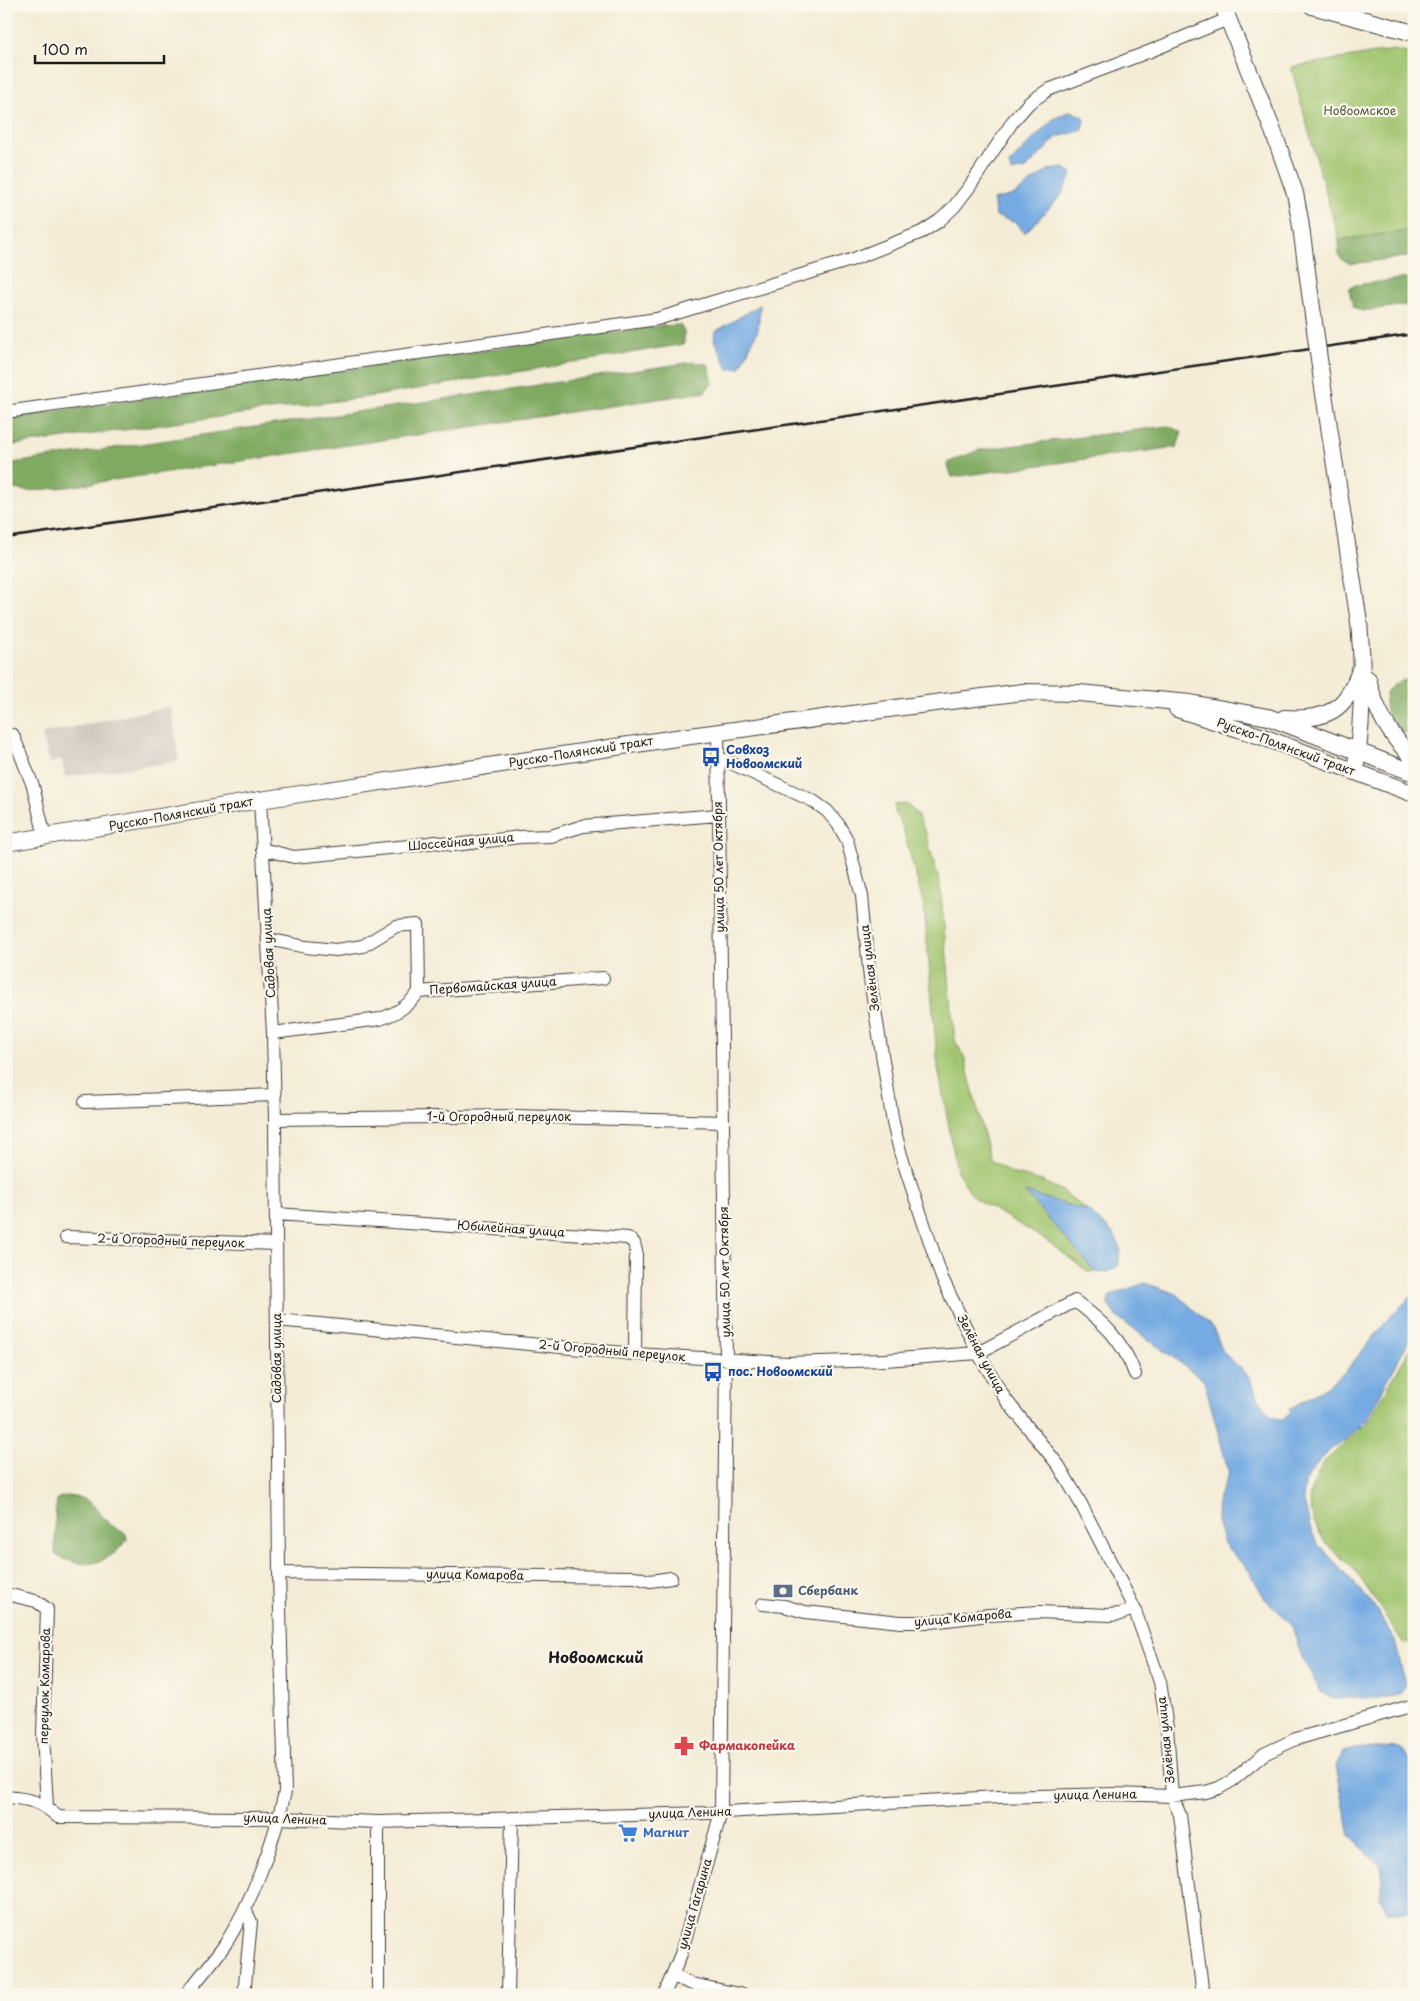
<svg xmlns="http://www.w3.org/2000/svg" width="1420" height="2001" viewBox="0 0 1420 2001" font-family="'Playpen Sans',sans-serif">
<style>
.industrial{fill:#ccc2b9}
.green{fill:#a1c56f;stroke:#5e7046}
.forest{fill:#80aa62;stroke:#4e633f}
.water{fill:#75aae2;stroke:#48637f}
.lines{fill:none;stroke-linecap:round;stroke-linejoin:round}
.minor-casing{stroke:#3c3b38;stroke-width:14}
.major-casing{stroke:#3c3b38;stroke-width:18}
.minor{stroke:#fff;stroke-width:12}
.major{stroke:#fff;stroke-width:16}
.rail{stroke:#1c1c1c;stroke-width:2.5}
.major-bridge-casing{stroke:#3c3b38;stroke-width:18;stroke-linecap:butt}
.major-bridge{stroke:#fff;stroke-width:16}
.labels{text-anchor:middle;stroke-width:4.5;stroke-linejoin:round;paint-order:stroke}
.park-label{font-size:12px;fill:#4b5739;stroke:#fbf7ec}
.street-label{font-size:12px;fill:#1c1c1c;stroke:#fbf7ec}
.transit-label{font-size:12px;font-weight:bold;fill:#164399;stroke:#fbf7ec;text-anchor:start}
.service-label{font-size:12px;font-weight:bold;fill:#4e5e75;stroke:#fbf7ec;text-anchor:start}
.health-label{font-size:12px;font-weight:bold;fill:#be3a42;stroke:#fbf7ec;text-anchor:start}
.shop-label{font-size:12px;font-weight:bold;fill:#366cbe;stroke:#fbf7ec;text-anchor:start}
.quarter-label{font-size:15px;font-weight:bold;fill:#1c1c1c;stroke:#fbf7ec}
</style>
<rect width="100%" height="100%" fill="#fbf7ec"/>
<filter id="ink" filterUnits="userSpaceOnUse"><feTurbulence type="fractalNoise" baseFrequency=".02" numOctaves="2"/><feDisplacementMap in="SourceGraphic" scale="10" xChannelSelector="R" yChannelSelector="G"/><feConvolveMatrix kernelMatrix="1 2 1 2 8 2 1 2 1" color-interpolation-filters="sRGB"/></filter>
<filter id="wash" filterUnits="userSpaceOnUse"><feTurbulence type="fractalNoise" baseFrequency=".0096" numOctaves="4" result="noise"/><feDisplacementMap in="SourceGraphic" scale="20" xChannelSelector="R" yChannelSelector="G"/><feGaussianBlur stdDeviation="1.12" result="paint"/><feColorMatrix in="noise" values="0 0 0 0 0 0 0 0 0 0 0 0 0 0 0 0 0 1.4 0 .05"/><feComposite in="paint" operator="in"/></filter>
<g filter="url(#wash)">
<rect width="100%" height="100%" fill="#f4ecd6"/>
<path class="industrial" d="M171,706l8,55 -114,16 -3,-17 -13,3 -7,-29z"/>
<path class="green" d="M1394,50l20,5v175l-75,10 -48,-173z
M906,804l10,9 9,18 15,53 15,157 9,15 26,104 21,13 31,8 22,11 24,19 -62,-18 69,79h-7l-42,-32 -72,-42 -17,-27 -19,-104 -14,-161 -21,-78 -8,-15v-8z
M1414,1341v299l-10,4 -49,-74 -29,-26 -13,-24 -4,-25 14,-32 46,-42z"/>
<path class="forest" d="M1414,230v26l-63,8 -10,-5 -3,-8 1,-11z
M1414,277v27l-52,7 -9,-4 -4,-18 6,-4z
M680,325l4,7v12l-303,51 -375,51 1,-28 651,-92z
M693,362l15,2 5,18 -8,10 -638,95 -39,4 -22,-3v-24z
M1168,426l14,6 -5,15 -225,30 -5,-14 32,-13z
M1410,678l4,2v53c-21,6 -40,-32 -22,-47 4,-4 12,-6 18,-8z
M67,1496c28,2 25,11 42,27 5,5 12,8 17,11l1,6c-19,25 -45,31 -72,14 1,-15 -2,-44 3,-56z"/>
<path class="water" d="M1070,111l14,6 -1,13 -26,7 -31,32 -15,3 -2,-8 43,-44z
M1064,168l8,5 -11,23 -36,37 -11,-11 -18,-6 -3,-16 21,-5 34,-25z
M760,305l-2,25 -18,38 -12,1 -14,-29 1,-8z
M1025,1192l63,19 26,23 7,15 -3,17 -12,7 -11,-1z
M1145,1283l32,11 36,34 10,24 25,23 13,28 9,12 12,5 9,-7 -2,-4 33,-19 23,-18 47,-57 22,-21v37l-48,90 -20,19 -15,9 -15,16 -10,14 -3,18 7,30 7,16 53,57 25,40 10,44 -4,9 -13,5h-57l-10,-6 -18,-32 -12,-37 -26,-24 -15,-27 -26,-28 -7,-23 1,-22 11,-26 -25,-93 -87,-63 -9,-12 1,-8 10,-5z
M1363,1747l39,2 12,20v147l-6,-4h-20l-8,-15 3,-17 -2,-13 -31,-31 -14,-70 7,-14z"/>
</g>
<g filter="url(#ink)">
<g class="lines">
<defs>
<path id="minor" d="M6,412l651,-93 194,-59 71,-28 17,-11 15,-14 16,-21 43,-65 16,-18 19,-13 100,-38 80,-33
M13,735l20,51 12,51
M718,757l95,44 14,10 11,13 9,16 15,56 8,83 23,144 8,32 41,123 36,75 28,47 53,66 22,38 53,104 26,74 7,46 5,68 8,19 23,180
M262,849l32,8 115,-11 26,-4 19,3 66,-8 31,-1 32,-10 135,-11
M268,939l38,8 30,3 27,-4 33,-20 22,-2 1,68
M273,1033l107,-14c17,-6 28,-13 39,-27l184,-14
M85,1102l190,-7
M275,1119l241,-3 206,6
M276,1214l352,24 6,5 2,8 -1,103
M66,1237l210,7
M277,1320l358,34 152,9 98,-3 93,-7 97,-52c29,22 47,38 60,73
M279,1573l356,4 15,4 21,-3
M6,1594l30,7 11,8 -4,125 4,73
M763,1604l21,2 21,6 96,10h29l59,-7 50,-3 70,3 12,-1 13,-6
M6,1797c24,2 34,4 52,20l221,1 99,4 329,-9 291,-16 116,-3 58,2 34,-4 13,-4 14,-8 31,-26 32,-15 118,-34
M378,1822v173
M673,1976l19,8 51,11
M185,1995c14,-17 29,-34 41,-52 27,-43 48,-102 59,-151l-6,-219 -4,-454 -2,-86 -13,-233
M244,1995l7,-73 -6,-13
M508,1995l4,-177
M664,1995l17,-41 40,-142 5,-453 -8,-627"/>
<path id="major" d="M1223,6l50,125 22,62 5,27 13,95
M1312,6l102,27
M1322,381l37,241c5,51 4,100 -4,150
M1368,679c7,31 23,58 46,80
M1177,709l86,28 151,57
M1284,718c42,3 62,-7 76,-48
M6,843l254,-43 423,-63 220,-30 120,-15 56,1 111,10 78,14 146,56"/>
</defs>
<use href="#minor" class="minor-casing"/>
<use href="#major" class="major-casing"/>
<use href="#minor" class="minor"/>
<use href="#major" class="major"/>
<path class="rail" d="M6,538l1408,-204"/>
<defs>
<path id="major-bridge" d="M1313,315l9,66"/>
</defs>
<use href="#major-bridge" class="major-bridge-casing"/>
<use href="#major-bridge" class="major-bridge"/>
</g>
</g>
<defs>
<symbol id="bus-bare" viewBox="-9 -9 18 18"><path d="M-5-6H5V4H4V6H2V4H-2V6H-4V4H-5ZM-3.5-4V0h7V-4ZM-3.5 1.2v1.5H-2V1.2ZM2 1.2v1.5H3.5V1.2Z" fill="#1a4fb4" stroke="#fbf7ec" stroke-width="2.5" paint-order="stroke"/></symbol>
<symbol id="bank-bare" viewBox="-9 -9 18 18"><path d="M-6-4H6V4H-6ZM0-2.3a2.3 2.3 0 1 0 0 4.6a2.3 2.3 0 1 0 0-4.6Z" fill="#5c6f8a" stroke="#fbf7ec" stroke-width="2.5" paint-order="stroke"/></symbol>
<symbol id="pharmacy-bare" viewBox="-9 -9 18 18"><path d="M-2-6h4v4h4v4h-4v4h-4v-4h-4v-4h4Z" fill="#e0444e" stroke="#fbf7ec" stroke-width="2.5" paint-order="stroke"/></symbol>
<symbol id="supermarket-bare" viewBox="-9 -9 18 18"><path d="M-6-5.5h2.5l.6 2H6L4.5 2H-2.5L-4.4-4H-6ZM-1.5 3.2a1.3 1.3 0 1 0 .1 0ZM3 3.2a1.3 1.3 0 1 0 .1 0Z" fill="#3f7fe0" stroke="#fbf7ec" stroke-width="2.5" paint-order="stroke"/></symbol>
</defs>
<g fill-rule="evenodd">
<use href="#bus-bare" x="697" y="743" width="28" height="28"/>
<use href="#bus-bare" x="699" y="1358" width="28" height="28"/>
<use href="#bank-bare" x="769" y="1577" width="28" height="28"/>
<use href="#pharmacy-bare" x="670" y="1732" width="28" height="28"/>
<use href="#supermarket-bare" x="614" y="1819" width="28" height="28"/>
</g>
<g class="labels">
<g class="park-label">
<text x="1360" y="115">Новоомское</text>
</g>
<g class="street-label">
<text transform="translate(1286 747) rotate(20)" y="4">Русско-Полянский тракт</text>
<text transform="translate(581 752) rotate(-9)" y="4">Русско-Полянский тракт</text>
<text transform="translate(181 814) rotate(-10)" y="4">Русско-Полянский тракт</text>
<text transform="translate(461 842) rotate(-5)" y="4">Шоссейная улица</text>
<text transform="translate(719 867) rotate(-91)" y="4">улица 50 лет Октября</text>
<text transform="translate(269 953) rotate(-93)" y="4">Садовая улица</text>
<text transform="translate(870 968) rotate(-97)" y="4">Зелёная улица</text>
<text transform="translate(493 986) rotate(-4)" y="4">Первомайская улица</text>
<text x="499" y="1121">1-й Огородный переулок</text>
<text transform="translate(511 1229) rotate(4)" y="4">Юбилейная улица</text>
<text transform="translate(171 1241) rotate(2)" y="4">2-й Огородный переулок</text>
<text transform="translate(725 1272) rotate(-91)" y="4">улица 50 лет Октября</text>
<text transform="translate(612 1351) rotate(5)" y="4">2-й Огородный переулок</text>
<text transform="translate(981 1354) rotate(62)" y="4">Зелёная улица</text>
<text transform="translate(277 1358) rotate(-90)" y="4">Садовая улица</text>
<text transform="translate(475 1575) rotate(1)" y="4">улица Комарова</text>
<text transform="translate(963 1618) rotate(-5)" y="4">улица Комарова</text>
<text transform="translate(45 1686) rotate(-89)" y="4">переулок Комарова</text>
<text transform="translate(1166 1740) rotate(-96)" y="4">Зелёная улица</text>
<text transform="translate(1095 1795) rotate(-1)" y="4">улица Ленина</text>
<text transform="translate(690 1813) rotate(-2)" y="4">улица Ленина</text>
<text transform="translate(285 1819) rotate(2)" y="4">улица Ленина</text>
<text transform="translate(695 1904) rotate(-74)" y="4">улица Гагарина</text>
</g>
<g class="transit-label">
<text x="726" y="754">Совхоз<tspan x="726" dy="14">Новоомский</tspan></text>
<text x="728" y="1376">пос. Новоомский</text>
</g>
<g class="service-label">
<text x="798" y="1595">Сбербанк</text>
</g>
<g class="health-label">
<text x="699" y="1750">Фармакопейка</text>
</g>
<g class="shop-label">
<text x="643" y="1837">Магнит</text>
</g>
<g class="quarter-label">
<text x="596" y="1663">Новоомский</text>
</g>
</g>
<rect width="1420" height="2001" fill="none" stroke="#fbf7ec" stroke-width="25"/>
<path d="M35 55v8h129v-8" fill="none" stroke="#1c1c1c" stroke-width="2.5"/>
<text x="42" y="55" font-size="15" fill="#1c1c1c" stroke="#fbf7ec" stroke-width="4" paint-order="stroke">100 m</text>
</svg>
